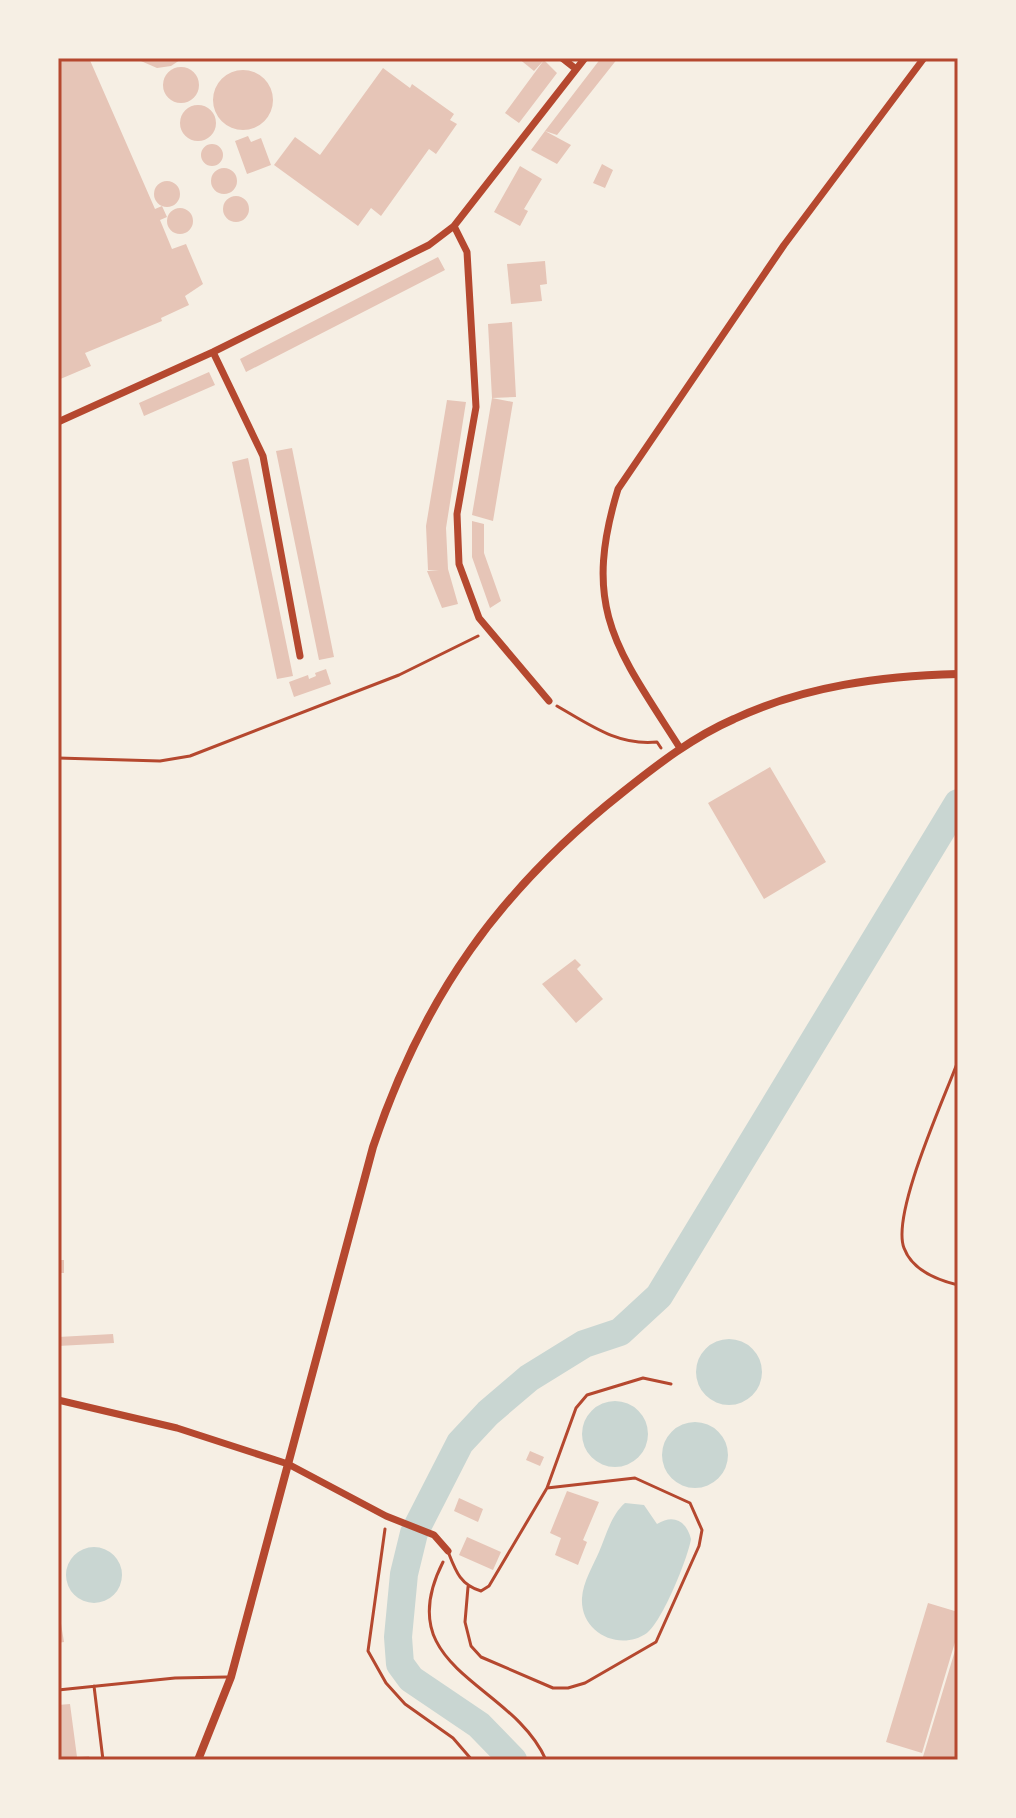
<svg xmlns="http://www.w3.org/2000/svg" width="1016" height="1818" viewBox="0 0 1016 1818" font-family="'Fira Sans',sans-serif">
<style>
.water{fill:#c9d6d2}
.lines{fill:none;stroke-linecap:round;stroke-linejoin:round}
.river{stroke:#c9d6d2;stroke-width:28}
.building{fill:#e6c5b7}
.path{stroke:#b5482f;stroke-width:3}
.service{stroke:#b5482f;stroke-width:3}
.minor{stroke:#b5482f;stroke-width:7}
.tertiary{stroke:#b5482f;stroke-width:8}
.neatline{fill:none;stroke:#b5482f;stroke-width:3}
</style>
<rect width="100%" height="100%" fill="#f6efe4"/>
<path class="water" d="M696 1372a33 33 0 1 1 66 0a33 33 0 1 1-66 0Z
M582 1434a33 33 0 1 1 66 0a33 33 0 1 1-66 0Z
M662 1455a33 33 0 1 1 66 0a33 33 0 1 1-66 0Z
M625,1503l19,2 13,19c16,-10 29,-4 34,15 -3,19 -29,83 -44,94 -27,19 -67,0 -65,-35 1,-16 11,-32 17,-46 7,-16 12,-37 26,-49z
M66 1575a28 28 0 1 1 56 0a28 28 0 1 1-56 0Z"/>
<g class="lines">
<path class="river" d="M513,1760l-34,-35 -68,-46 -11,-15 -2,-27 6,-63 10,-41 46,-90 28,-30 41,-35 55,-34 36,-12 39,-36 299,-493"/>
</g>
<path class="building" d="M68,58h21l66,151 7,-3 5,11 -7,3 12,29 14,-5 17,40 -18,12 4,9 -28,13 1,3 -77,32 6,13 -33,14v-318z
M134,58h49l-12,8 -14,2z
M518,58h24l15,15 -38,50 -14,-10 39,-53 -10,11z
M601,58h17l-61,77 -12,-4z
M163 85a18 18 0 1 1 36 0a18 18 0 1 1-36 0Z
M383,68l27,20 2,-4 42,30 -4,6 7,4 -21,30 -7,-5 -48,67 -10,-8 -13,18 -84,-61 21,-28 25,18z
M213 100a30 30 0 1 1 60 0a30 30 0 1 1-60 0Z
M180 123a18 18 0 1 1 36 0a18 18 0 1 1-36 0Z
M545,131l26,14 -14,19 -26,-14z
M248,136l3,6 10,-4 10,27 -24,9 -12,-33z
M201 155a11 11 0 1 1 22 0a11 11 0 1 1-22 0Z
M602,164l11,6 -8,18 -12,-5z
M520,166l22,13 -18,30 4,2 -8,15 -26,-14z
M211 181a13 13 0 1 1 26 0a13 13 0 1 1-26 0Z
M154 194a13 13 0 1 1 26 0a13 13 0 1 1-26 0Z
M223 209a13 13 0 1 1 26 0a13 13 0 1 1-26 0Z
M167 221a13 13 0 1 1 26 0a13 13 0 1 1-26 0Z
M438,257l7,13 -199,102 -6,-13z
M545,261l2,23 -7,1 2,16 -31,3 -4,-40z
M512,322l4,75 -24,1 -4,-74z
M209,372l6,13 -71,31 -5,-13z
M492,398l21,4 -20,119 -21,-6z
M447,400l19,2 -20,126 2,41 10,35 -16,4 -15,-37 12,-1h-11l-2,-44z
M292,448l42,209 -15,3 -43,-209z
M248,458l45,218 -16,3 -45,-217z
M472,521l12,3v29l17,48 -11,7 -18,-51z
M326,669l5,15 -37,13 -5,-15 19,-7 1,4 7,-3 -1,-3z
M770,767l56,95 -62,37 -56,-96z
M575,959l6,6 -4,4 26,30 -27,24 -34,-39z
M58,1260h6v13h-6z
M113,1334l1,9 -56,3v-9z
M530,1451l14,6 -4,9 -14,-6z
M567,1491l32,11 -16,38 4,2 -9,23 -23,-10 6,-17 -11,-5z
M459,1498l24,11 -5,13 -24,-11z
M467,1537l34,15 -8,18 -34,-15z
M928,1603l30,9v20l-36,121 -36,-11z
M58,1605l6,37 -6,1z
M957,1644l1,116h-36z
M70,1704l7,53 12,-1 1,4h-32v-55z"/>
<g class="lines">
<path class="path" d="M557,706c33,19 61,40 100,36l4,6
M58,758l102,3 30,-5 209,-81 79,-39
M385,1529l-17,122 18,32 19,21 48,34 19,22
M443,1562c-55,108 69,120 103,198"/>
<path class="service" d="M958,1061c-14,38 -67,153 -54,187 8,22 33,32 54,37
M547,1488l29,-80 11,-13 56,-17 28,6
M449,1554c7,18 12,31 32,37l8,-5 58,-98 88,-10 55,25 12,27 -3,16 -43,96 -71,41 -17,5h-15l-72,-31 -10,-11 -6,-24 3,-35
M94,1686l9,74
M58,1690l117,-12 52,-1"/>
<path class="minor" d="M562,58l14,11
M454,226l13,26 9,155 -19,107 2,50 20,54 70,83
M213,352l50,104 37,200
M58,422l155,-70 216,-107 25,-19 131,-168
M680,748c-63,-99 -99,-138 -62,-259l166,-244 140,-187
M58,1400l119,28 111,36 98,52 48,19 14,16"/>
<path class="tertiary" d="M198,1760l33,-83 142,-530c50,-150 126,-257 250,-355 35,-28 70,-55 111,-73 70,-33 148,-43 224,-45"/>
</g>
<rect width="1016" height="1818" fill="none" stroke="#f6efe4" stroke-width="120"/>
<rect x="60" y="60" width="896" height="1698" class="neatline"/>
</svg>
